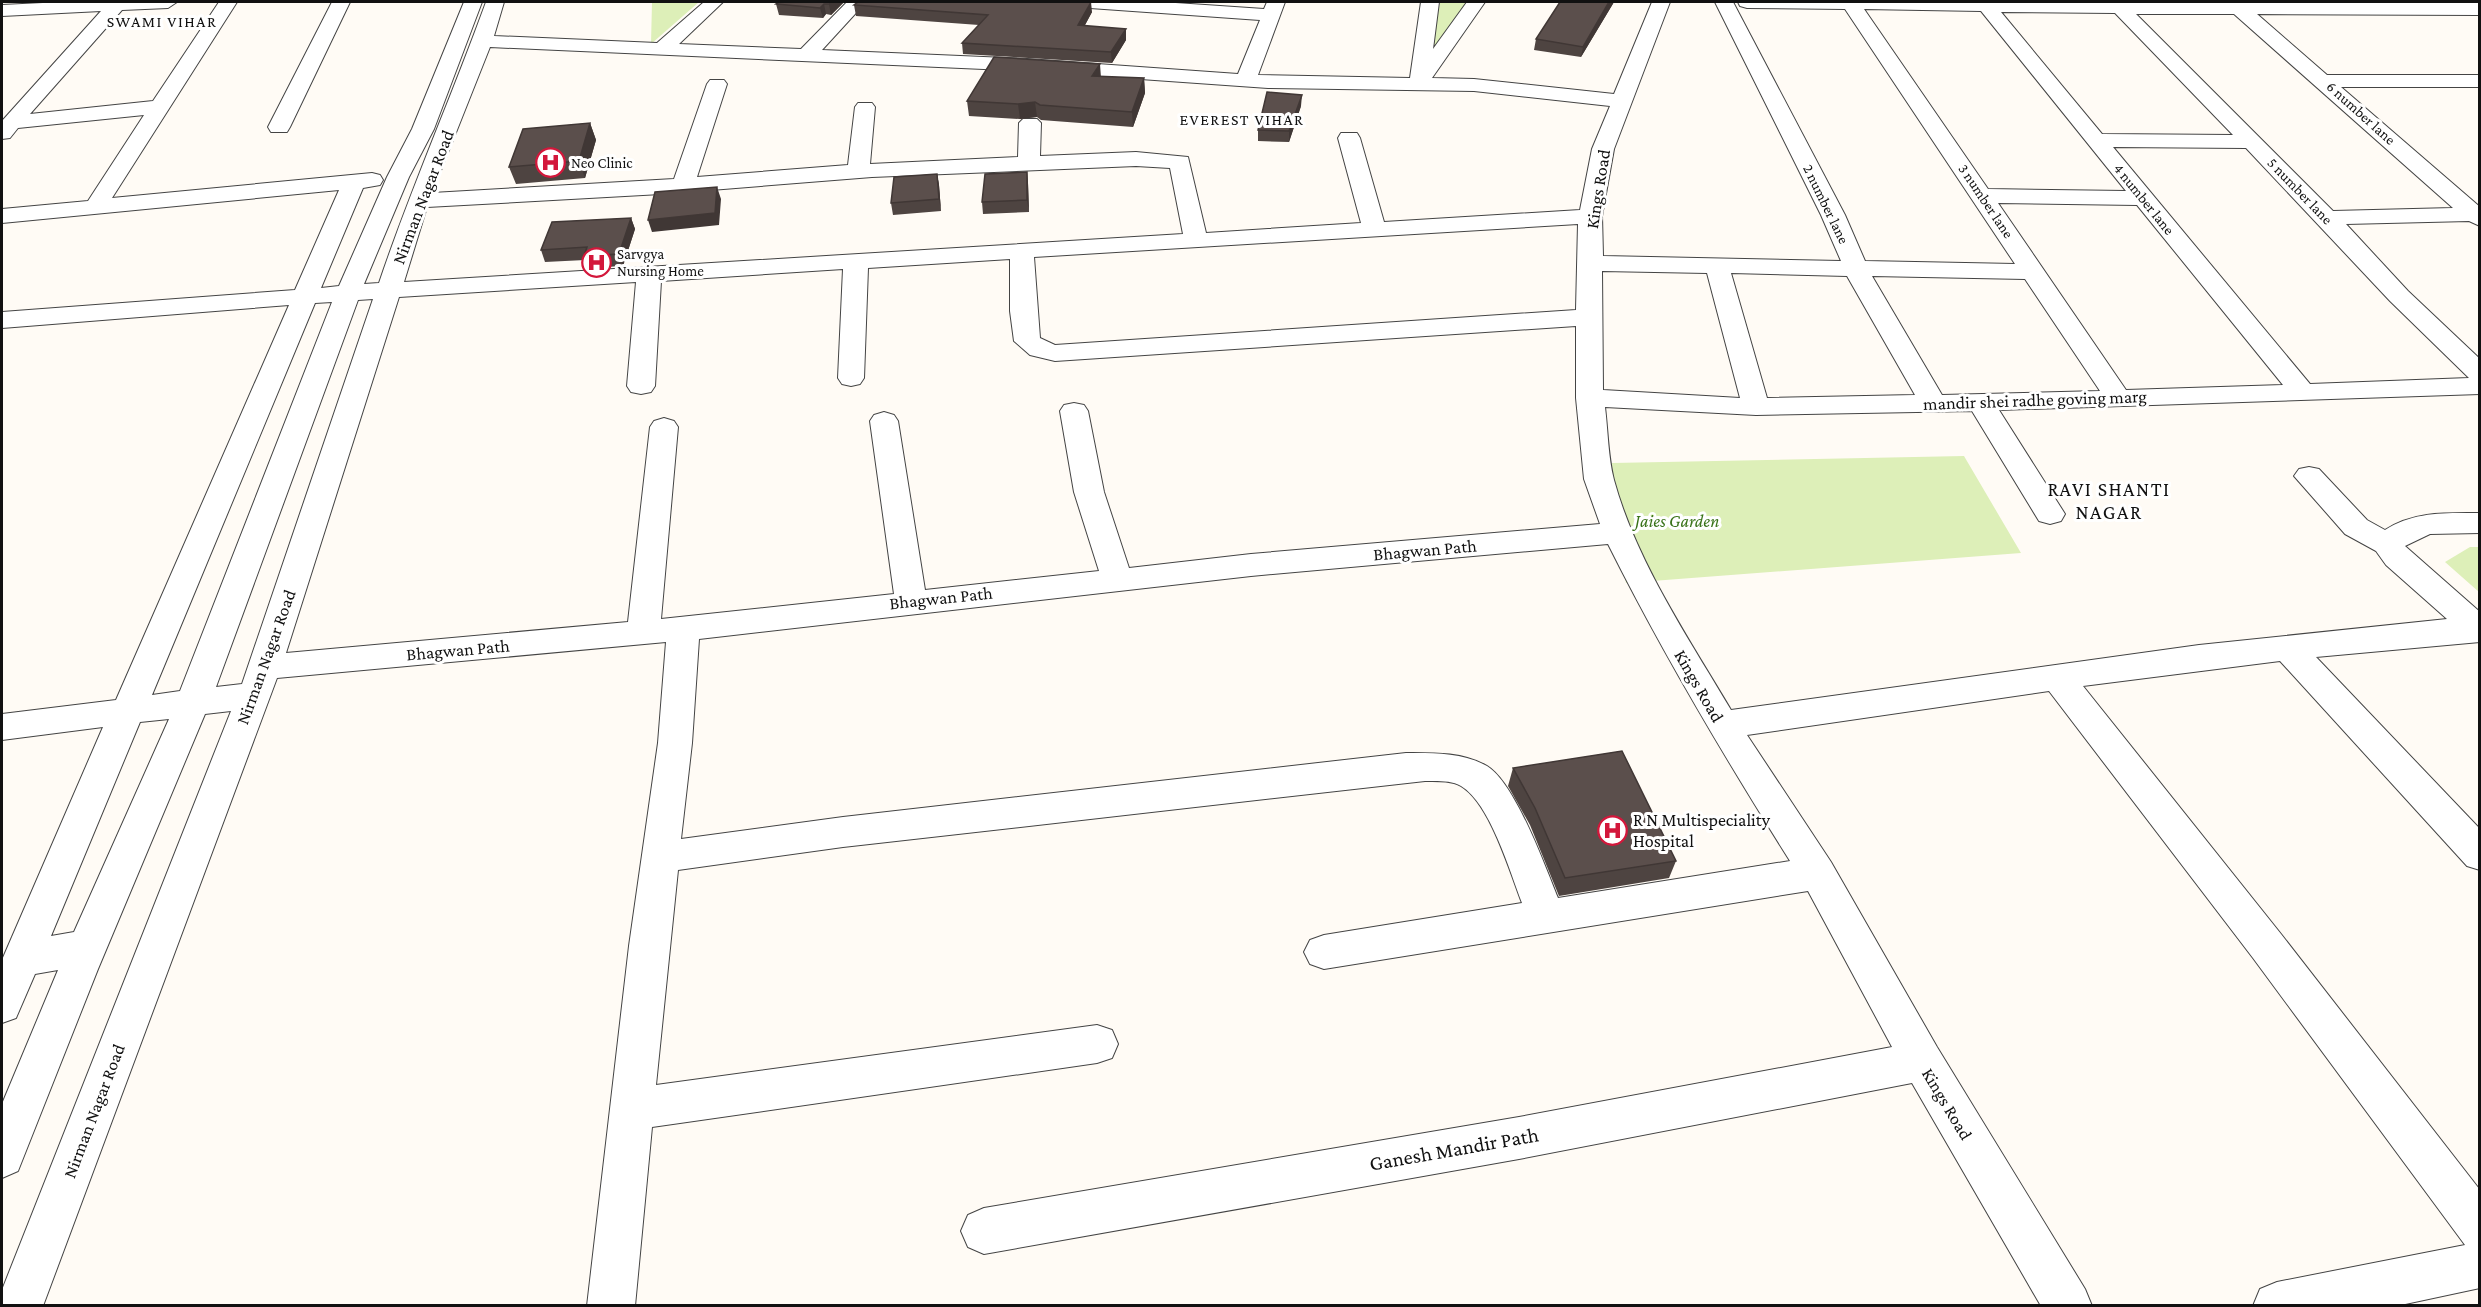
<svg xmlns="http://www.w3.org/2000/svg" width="2481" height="1307" viewBox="0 0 2481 1307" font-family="'Crimson Pro',serif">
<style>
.green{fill:#ddefb8}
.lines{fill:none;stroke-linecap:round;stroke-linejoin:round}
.minor-casing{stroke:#444;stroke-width:2}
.minor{fill:#fff;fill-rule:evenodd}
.wall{fill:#4e4441}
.shaded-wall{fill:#403735}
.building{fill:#5b4f4c;stroke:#403735;stroke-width:1.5}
.labels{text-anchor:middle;stroke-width:6;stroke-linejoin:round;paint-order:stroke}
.far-street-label{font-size:15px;fill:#111;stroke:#fff}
.far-poi-label{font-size:15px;fill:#111;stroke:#fff;text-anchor:start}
.far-neighbourhood-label{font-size:16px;letter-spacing:1.5px;fill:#111;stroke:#fff}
.street-label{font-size:18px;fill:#111;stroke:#fff}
.park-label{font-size:18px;font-style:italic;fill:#387218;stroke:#fff}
.poi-label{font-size:18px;fill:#111;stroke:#fff;text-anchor:start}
.neighbourhood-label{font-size:20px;letter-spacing:1.5px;fill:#111;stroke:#fff}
.near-street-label{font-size:21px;fill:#111;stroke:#fff}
</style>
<rect width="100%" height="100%" fill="#fffbf5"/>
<path class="green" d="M652,2h47l-48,42z
M1440,2h27l-36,51z
M1964,456l57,97 -395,30 -11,-59 -3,-61z
M2470,547h9v45l-34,-30z"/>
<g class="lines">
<defs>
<path id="minor" d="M63,2h114l-9,6 -46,2 -92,104 123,-13 66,-99h18l-125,196 260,-25 8,2 3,5 -3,5 -17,3 -42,100 18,-2 48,-109 25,-48 52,-127h18l-48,127 -25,48 -45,107 15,-1c32,-95 73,-187 107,-281h18l-10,34 163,7 47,-41h19l-44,42 122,5 46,-47h19l-44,48 205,9 211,15 22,-54 -170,-12 -9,-6h80l103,7 3,-7h18l-27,73 152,3 11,-76h18l-6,47 34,-47h18l-53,76 42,1 140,15 38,-92h18l-56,147 -12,67 1,40 238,5 -20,-46 -106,-213h18l112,213 20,46 150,3 -170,-255 -98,-1 -7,-2 -2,-4 742,1v12l-223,-1 70,61h153v12h-139l139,120v19l-11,-5 -123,3 62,67 72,68v35l-481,16 66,104 -4,7 -11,3 -11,-3 -67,-110 -216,4 -151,-8c3,24 3,50 9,73 22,81 75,159 117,230l468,-65 248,-26 -61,-54 -10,-14 -31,-17 -51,-58 5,-7 10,-2 10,2 48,51 18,10c29,-19 62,-17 95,-17v20l-50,1 -25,12 75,66v30l-164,15 164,172v41l-13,-4 -187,-205 -197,25 198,248 199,256v98l-84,18h-143l7,-17 17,-7 188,-37 -212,-287 -204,-267 -302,44 84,127 106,185 148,242 7,17h-51l-129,-223 -393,76 -535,95 -16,-7 -7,-16 7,-16 16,-7 535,-91 373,-70 -84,-156 -484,78 -14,-5 -6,-12 6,-12 14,-5 198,-32c-12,-31 -32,-100 -61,-117 -10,-6 -25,-5 -36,-5l-582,66 -165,23 -22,215 441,-60 15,5 6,14 -6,14 -15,5 -445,64 -17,179h-48l42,-360 29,-203 8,-101 -389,36 -234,628h-41v-16l229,-579 -26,3 -107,255 -80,202 -16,7v-74l56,-134 -23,4 -19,44 -14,5v-63l101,-233 -101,13v-26l114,-14 173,-395 -287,23v-16l293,-22 44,-100 -337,33v-14l86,-8 56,-86 -126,13 -8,10 -8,1v-18l99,-110 -99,5v-11zM1864,9l117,2 145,180 -138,-2zM2001,12l114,1 118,122 -131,-1zM2136,14h98l219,194 -120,3zM490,47l537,24 241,17 206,3 136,15 -18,43 -12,61 -196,12 -24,-84 -3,-5h-16l-3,5 23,85 -155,10 -18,-76 -52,-5 -96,4 1,-33 -4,-4h-14l-4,4 -1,34 -148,7 5,-57 -3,-4h-14l-3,4 -7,58 -151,12 30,-93 -3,-4h-14l-3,4 -33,95 -242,14zM2113,147l133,1 144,153 79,77 -159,6zM1136,166l34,2 13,66 -779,48 23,-75 234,-13 211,-17zM1998,203l139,2 146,180 -157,5zM1578,224l-2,86 -521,35 -15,-7 -6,-81zM1010,259v52l4,30 16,14 25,6 521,-35v72l8,81 16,45 -349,30 -122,14 -25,-76 -16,-81 -4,-6 -10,-2 -10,2 -4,6 14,81 25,79 -174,19 -27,-169 -4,-6 -10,-3 -10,3 -4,6 24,173 -233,25 17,-192 -4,-6 -10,-3 -10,3 -4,6 -22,195 -342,31 113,-356 237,-15 -9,104 4,6 10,2 10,-2 4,-6 6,-105 182,-12 -5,109 4,6 9,2 9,-2 4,-6 4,-110zM1602,271l105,2 33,125 -137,-8zM1731,273l116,3 68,119 -148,3zM1872,276l153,3 75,112 -158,4zM373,299l-131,385 -26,3 142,-387zM332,302l-152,389 -28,4 163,-392zM1608,544c55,110 117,214 182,317l-232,37c-13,-32 -43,-115 -71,-132 -25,-14 -54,-13 -81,-13l-563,64 -162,22 11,-96 7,-104 552,-63zM169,719l-95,213 -23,4 89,-214z
M332,2h18l-60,125 -3,5h-16l-3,-5z"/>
</defs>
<use href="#minor" class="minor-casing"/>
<use href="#minor" class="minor"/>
</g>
<path class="wall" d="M779,2h65l-13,13 -5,-1 -3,4 -44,-3 -3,-11z
M1614,2l-33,55 -47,-7 2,-11z
M854,5l238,7 -7,13 41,15 -14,23 -149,-9 -1,-11 17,-18 -123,-9z
M1101,77l43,1 1,15 -12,34 -92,-7 -4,-3 -17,2 -51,-3 -2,-15z
M1301,106l-12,36 -31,-1v-11z
M590,123l6,17 -11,38 -69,6 -7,-17z
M1027,172l1,11 1,29 -46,2 -1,-12z
M937,174l2,11 2,26 -48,4 -2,-12z
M631,218l4,11 -12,37 -35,2 -3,-8 -40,2 -4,-12z
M1513,768l163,93 -7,17 -110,18 -29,-71 -22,-39z"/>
<path class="shaded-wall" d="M832,2h12l-13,13 -2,-11z
M1091,2l1,10 -13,24 -1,-11z
M1609,2h5l-33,55 2,-10z
M824,4l2,10 -3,4 -3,-10z
M1126,29v11l-14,23 -1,-11z
M1100,64l1,14 -9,-2z
M1144,78l1,15 -12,34 -1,-15z
M1302,95l-1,11 -12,36v-11z
M1035,102l2,15 -17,2 -2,-15z
M590,123l6,17 -11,38 -6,-17z
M1027,172l1,11 1,29 -2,-12z
M937,174l2,11 2,26 -2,-12z
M717,187l4,12 -2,26 -67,7 -4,-12z
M631,218l4,11 -12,37 -4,-12z"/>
<path class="building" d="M779,2h53l-3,2h-5l-4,4 -44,-4z
M858,2h233l-13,23 48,4 -15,23 -149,-9 26,-28 -134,-10z
M1560,2h49l-26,45 -47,-8z
M994,57l106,7 -8,12 52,2 -12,34 -92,-7 -5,-3 -17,2 -51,-3z
M1267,92l35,3 -13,36 -31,-1z
M590,123l-11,38 -70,6 14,-38z
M1027,172v28l-45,2 3,-28z
M937,174l2,25 -48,4 3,-26z
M717,187l-2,26 -67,7 7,-28z
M631,218l-12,36 -35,2 3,-9 -46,3 11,-28z
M1622,751l54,110 -111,17 -30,-70 -22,-40z"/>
<defs>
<symbol id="hospital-ring" viewBox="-11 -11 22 22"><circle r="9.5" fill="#fff" stroke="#d3173b" stroke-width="1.5"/><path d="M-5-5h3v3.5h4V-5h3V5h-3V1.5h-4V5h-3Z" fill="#d3173b"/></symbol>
</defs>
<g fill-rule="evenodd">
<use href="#hospital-ring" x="534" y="146" width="33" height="33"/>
<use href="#hospital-ring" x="580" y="246" width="33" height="33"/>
<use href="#hospital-ring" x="1596" y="814" width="33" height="33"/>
</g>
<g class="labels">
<g class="far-street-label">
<text transform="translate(2361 113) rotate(42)" y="5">6 number lane</text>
<text transform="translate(2300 191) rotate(46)" y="5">5 number lane</text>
<text transform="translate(2144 199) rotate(51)" y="5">4 number lane</text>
<text transform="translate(1986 201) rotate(56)" y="5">3 number lane</text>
<text transform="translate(1826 204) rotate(64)" y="5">2 number lane</text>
</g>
<g class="far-poi-label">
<text x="571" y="168">Neo Clinic</text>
<text x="617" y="259">Sarvgya<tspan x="617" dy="17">Nursing Home</tspan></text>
</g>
<g class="far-neighbourhood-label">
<text x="162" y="27">SWAMI VIHAR</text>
<text x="1242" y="125">EVEREST VIHAR</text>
</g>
<g class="street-label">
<text transform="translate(1598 189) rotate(-81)" y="6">Kings Road</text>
<text transform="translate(423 197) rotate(-69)" y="6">Nirman Nagar Road</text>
<text transform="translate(2035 400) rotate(-2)" y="6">mandir shei radhe goving marg</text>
<text transform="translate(1425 550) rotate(-5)" y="6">Bhagwan Path</text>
<text transform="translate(941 598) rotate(-6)" y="6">Bhagwan Path</text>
<text transform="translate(458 650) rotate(-5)" y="6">Bhagwan Path</text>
<text transform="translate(266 657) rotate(-70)" y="6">Nirman Nagar Road</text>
<text transform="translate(1699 686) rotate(60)" y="6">Kings Road</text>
<text transform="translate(1947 1104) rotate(59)" y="6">Kings Road</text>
<text transform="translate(94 1111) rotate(-69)" y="6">Nirman Nagar Road</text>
</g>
<g class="park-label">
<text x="1677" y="527">Jaies Garden</text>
</g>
<g class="poi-label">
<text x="1633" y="826">R N Multispeciality<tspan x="1633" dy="21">Hospital</tspan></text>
</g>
<g class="neighbourhood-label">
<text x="2109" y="496">RAVI SHANTI<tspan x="2109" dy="23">NAGAR</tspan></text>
</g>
<g class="near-street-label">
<text transform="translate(1454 1149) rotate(-10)" y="7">Ganesh Mandir Path</text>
</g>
</g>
<rect width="2481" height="1307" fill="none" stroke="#111111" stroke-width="6"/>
</svg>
